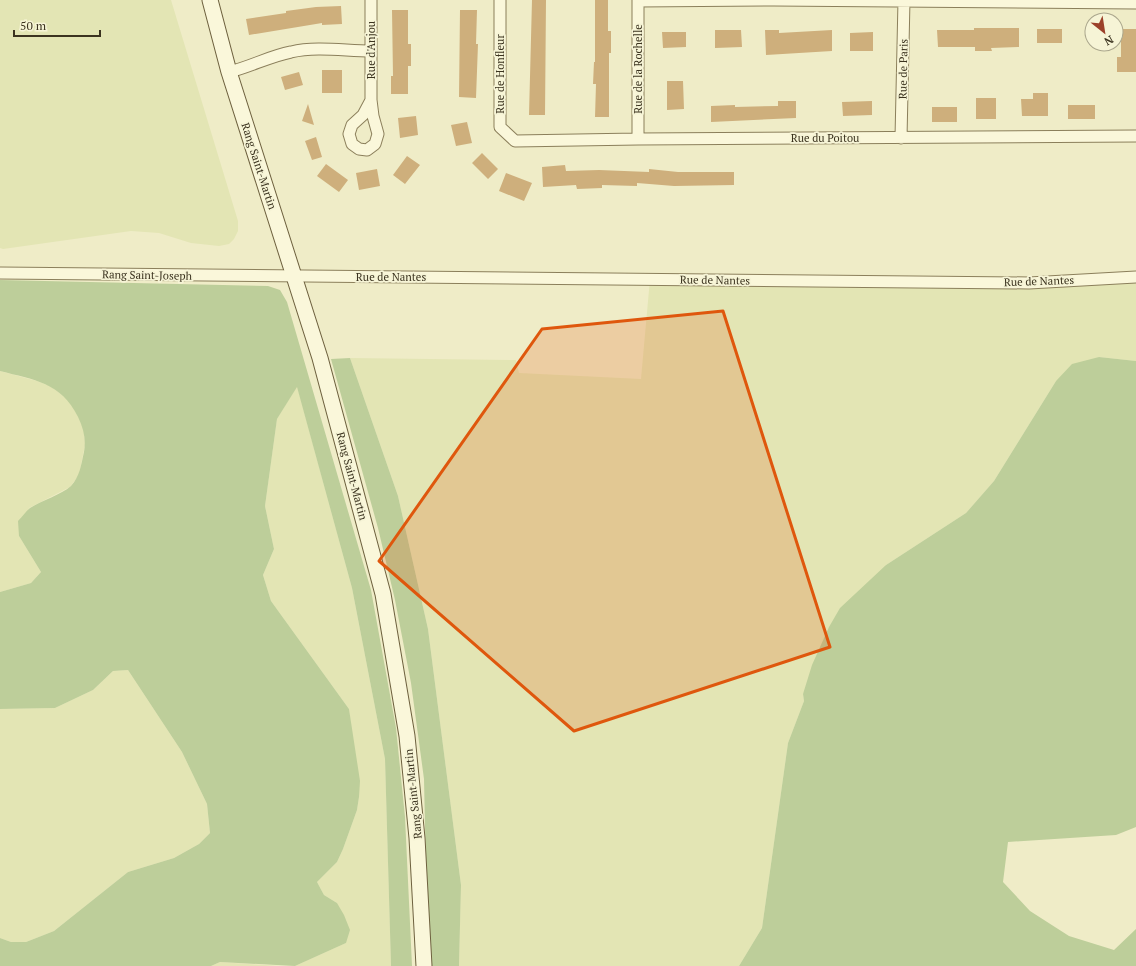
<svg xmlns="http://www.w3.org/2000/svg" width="1136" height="966" viewBox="0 0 1136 966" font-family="'PT Serif',serif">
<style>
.farmland{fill:#e3e5b4}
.green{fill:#bdce9a}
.building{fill:#ceaf7c}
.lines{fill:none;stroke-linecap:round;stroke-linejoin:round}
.street-casing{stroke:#8b7f5b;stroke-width:13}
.secondary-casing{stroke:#6d603e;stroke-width:17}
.street{stroke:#faf7da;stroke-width:11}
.secondary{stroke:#faf7da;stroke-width:15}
.marked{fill:#df570d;fill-opacity:0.2;stroke:#df570d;stroke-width:3;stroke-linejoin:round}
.labels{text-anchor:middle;stroke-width:3.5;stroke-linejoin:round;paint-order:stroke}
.street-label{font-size:11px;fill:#3b331f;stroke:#f6f4d6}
</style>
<rect width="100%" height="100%" fill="#efecc7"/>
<path class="farmland" d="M0,0h171l67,221v10l-4,8 -5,5 -10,2 -28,-3 -32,-10 -28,-2 -128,18 -3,-1z
M1136,277v84l-37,-4 -43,24 -62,100 -28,32 -80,52 -83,129 1,7 -16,42 -26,185 -23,38h-280l2,-81 -33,-256 -30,-133 -48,-138 166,2 3,13 122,6 9,-100z
M0,371l37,10 13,5 11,8 10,9 13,26 1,16 -6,30 -9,12 -41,21 -10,28 22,36 -10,11 -31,9z
M297,386l55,202 33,171 6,207h-96l51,-23 -9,-40 -13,-8 -7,-13 20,-20 6,-13 14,-39 2,-13 -10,-88 -78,-108 -8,-26 11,-26 -9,-43 12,-87z
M128,670l54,82 25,52 3,29 -11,11 -25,14 -46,14 -74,59 -28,11h-15l-11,-4v-229l55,-1 38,-18 20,-19z
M220,962l59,4h-68z"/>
<path class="green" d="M0,280l268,6 12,4 7,12 84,288 25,138 9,89 7,149h-21l-6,-207 -33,-171 -55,-201 -20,32 -12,87 9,43 -11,26 8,26 78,108 11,72 -1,16 -2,13 -14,39 -6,13 -20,20 7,13 13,8 7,12 6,15 -4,13 -51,23 -75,-4 -9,4h-211v-28l11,4h15l28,-11 74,-59 46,-14 25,-14 11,-11 -3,-29 -25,-52 -54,-82 -15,1 -20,19 -38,18 -55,1v-117l31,-9 10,-11 -22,-36 -1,-15c4,-4 8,-10 12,-13 12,-8 31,-13 41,-22 9,-10 10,-21 13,-34 2,-12 0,-23 -6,-35 -17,-35 -44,-37 -78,-46z
M1099,357l37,4v466l-20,8 -108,7 -5,40 27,29 39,25 45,14 22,-21v37h-397l23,-38 26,-185 16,-42 -1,-7 9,-29 17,-38 11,-19 46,-43 80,-52 28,-32 62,-100 16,-17z
M350,358l48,138 30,133 33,256 -2,81h-31l-4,-187 -13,-96 -16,-83 -17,-72 -47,-169z"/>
<path class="building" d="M532,0h14l-1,115h-16z
M595,0h13v31h3v22h-2v64h-14l1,-33h-3l1,-22h1z
M341,6l1,18 -20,1v-2l-73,12 -3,-16 40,-6v-2l30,-4z
M392,10h16v34h3v22h-3v28h-17v-18h2z
M460,10h17l-1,34h2l-2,54 -17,-1z
M974,28h45v19l-28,1 1,3h-17v-4h-37l-1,-17h37z
M1037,29h25v14h-25z
M1121,29h15v43h-19v-15h4z
M715,30h26l1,17 -27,1z
M765,30h14v3l53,-3v21l-66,4z
M662,32h24v15l-23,1z
M873,32v19h-23v-18z
M322,70h20v23h-20z
M299,72l4,13 -18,5 -4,-13z
M667,81h16l1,28 -17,1z
M1033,93h15v23h-26l-1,-17h12z
M976,98h20v21h-20z
M778,101h18v17l-85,4v-16l24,-1v2l43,-1z
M872,101v14l-29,1 -1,-14z
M308,104l6,21 -12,-4z
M1068,105h27v14h-27z
M932,107h25v15h-25z
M416,116l2,19 -18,3 -2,-20z
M467,122l5,21 -16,3 -5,-21z
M316,137l6,20 -10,3 -7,-19z
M482,153l16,16 -10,10 -16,-16z
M407,156l13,9 -15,19 -12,-9z
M326,164l22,16 -9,12 -22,-16z
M565,165l1,6 33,-1 50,2v-3l29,3h56v13l-60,1 -37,-3v3l-35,-1v3l-25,1 -1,-4 -33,2 -1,-20z
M377,169l3,17 -21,4 -3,-17z
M506,173l26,10 -8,18 -25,-10z"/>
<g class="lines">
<defs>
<path id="street" d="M500,0v127l15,14 123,-2 498,-3
M638,0v139
M638,1l136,-1 362,3
M229,72c21,-5 41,-16 62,-20 26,-6 54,-1 80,-1
M371,100l2,16 5,18 -3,10 -8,6 -8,-1 -7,-5 -3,-10 3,-9 11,-10z
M371,100v-100
M901,138l3,-138
M0,273l1029,10 107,-6"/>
<path id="secondary" d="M210,0l19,72 91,286 63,236 24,142 10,102 7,128"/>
</defs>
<use href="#street" class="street-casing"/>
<use href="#secondary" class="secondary-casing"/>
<use href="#street" class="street"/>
<use href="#secondary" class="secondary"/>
</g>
<path class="marked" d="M723,311l107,336 -256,84 -195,-170 163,-232z"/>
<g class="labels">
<g class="street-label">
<text transform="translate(371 50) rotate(-90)" y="4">Rue d'Anjou</text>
<text transform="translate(638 69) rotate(-90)" y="4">Rue de la Rochelle</text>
<text transform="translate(903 69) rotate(-89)" y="4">Rue de Paris</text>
<text transform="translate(500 74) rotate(-90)" y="4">Rue de Honfleur</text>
<text x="825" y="142">Rue du Poitou</text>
<text transform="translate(259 166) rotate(72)" y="4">Rang Saint-Martin</text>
<text transform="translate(147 275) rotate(1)" y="4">Rang Saint-Joseph</text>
<text x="391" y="281">Rue de Nantes</text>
<text transform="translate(715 280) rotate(1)" y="4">Rue de Nantes</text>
<text transform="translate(1039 281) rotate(-2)" y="4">Rue de Nantes</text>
<text transform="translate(352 476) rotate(75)" y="4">Rang Saint-Martin</text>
<text transform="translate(413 794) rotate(-96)" y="4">Rang Saint-Martin</text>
</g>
</g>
<g transform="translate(1104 32) rotate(150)"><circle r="19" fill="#f6f4d6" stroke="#aba78d"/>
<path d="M0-3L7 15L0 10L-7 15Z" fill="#9c412a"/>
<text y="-6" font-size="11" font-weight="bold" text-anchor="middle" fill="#3b331f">N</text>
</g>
<path d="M14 30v6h86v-6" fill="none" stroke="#3b331f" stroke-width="2"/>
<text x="20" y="30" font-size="12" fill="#3b331f" stroke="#f6f4d6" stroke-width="3" paint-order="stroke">50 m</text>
</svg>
